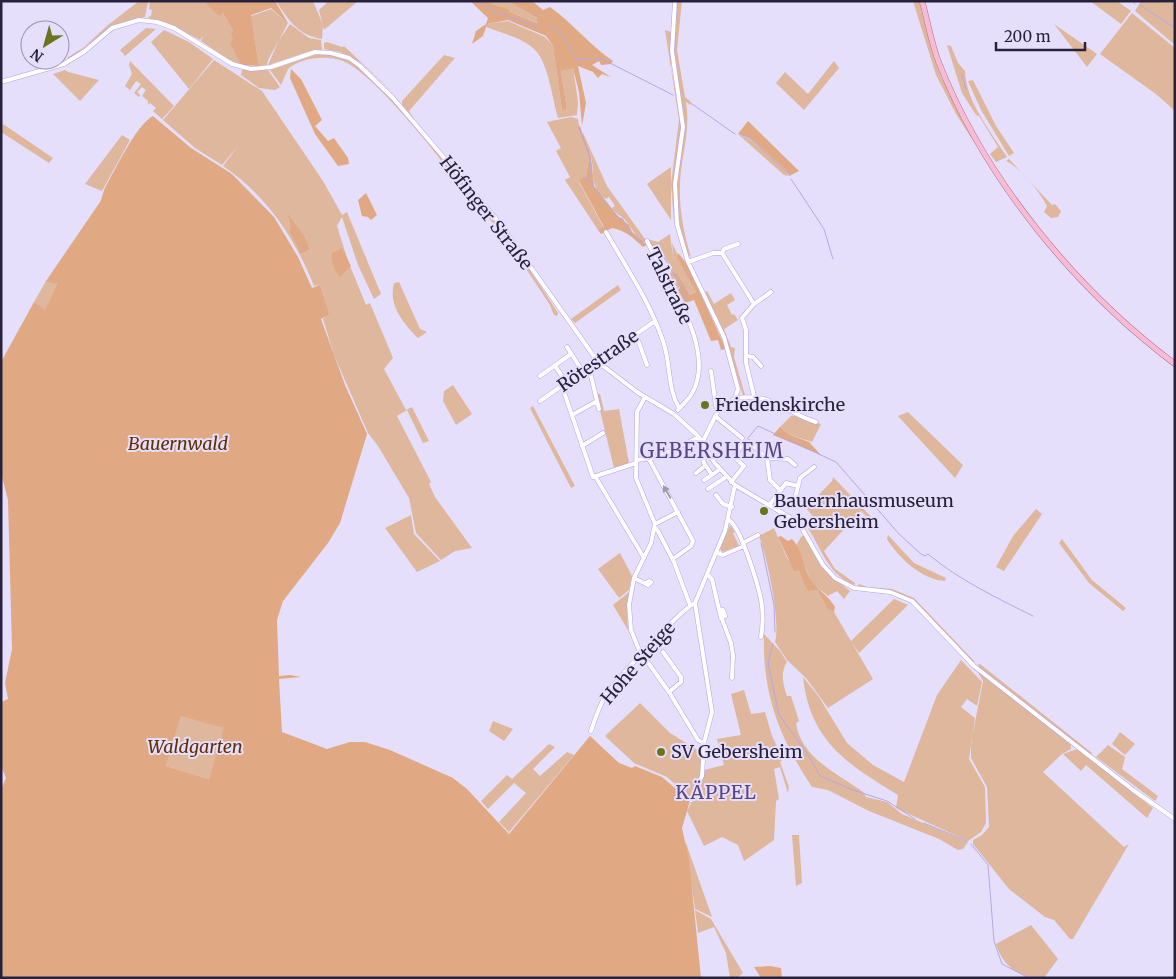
<svg xmlns="http://www.w3.org/2000/svg" width="1176" height="979" viewBox="0 0 1176 979" font-family="Merriweather,serif">
<style>
.green{fill:#deb79d;fill-rule:evenodd}
.forest{fill:#e0a984;fill-rule:evenodd}
.lines{fill:none;stroke-linecap:round;stroke-linejoin:round}
.stream{stroke:#b5a8e1;stroke-width:1}
.minor-casing{stroke:#b2a2e6;stroke-width:5}
.major-casing{stroke:#ab698c;stroke-width:6}
.minor{stroke:#fff;stroke-width:4}
.major{stroke:#f7bcd4;stroke-width:5}
.oneway{fill:#9e9ba7}
.poi-dot{fill:#6b741d;stroke:#e5dffc;stroke-width:2}
.labels{text-anchor:middle;stroke-width:4;stroke-linejoin:round;paint-order:stroke}
.street-label{font-size:18px;fill:#28213b;stroke:#e5dffc}
.poi-label{font-size:18px;fill:#28213b;stroke:#e5dffc;text-anchor:start}
.park-label{font-size:18px;font-style:italic;fill:#602e00;stroke:#e5dffc}
.neighbourhood-label{font-size:19px;letter-spacing:1px;fill:#574683;stroke:#e5dffc}
.quarter-label{font-size:20px;letter-spacing:1px;fill:#574683;stroke:#e5dffc}
</style>
<rect width="100%" height="100%" fill="#e5dffc"/>
<path class="green" d="M139,1l9,1 -3,15 -32,8 -43,34 -3,-1 17,-11 24,-22z
M150,1h53l16,14 4,-2 10,18 1,8 -4,5 11,21 -13,-6 -27,-18 2,-5 -3,4 -25,-13 -25,-8 -2,-2 3,-1 1,-6 -3,-1z
M276,1h37l10,24 -1,14c-24,-4 -33,-18 -46,-38z
M329,1h29l-34,29 -5,-20z
M484,1h23l30,17 1,5 -28,-11 -1,-3z
M677,1h5l-5,49 8,47 7,6 -1,2 -5,-3c5,29 -5,54 -6,82 -1,25 4,50 11,73l-4,-4 -5,-16 -5,-30v-26l8,-57 -12,-74z
M913,1h6l13,51 10,27 48,88 -34,-53 -20,-39z
M1090,1h27l14,10 -10,13z
M1141,1l34,2v42l-40,-34z
M271,9l17,14 -9,17 11,-16 19,14 12,2 1,10 -15,2 -39,13 11,-25 -11,20 -1,5 -8,1 -8,-50z
M1132,13l43,35v63l-19,-17 -56,-40z
M508,21l37,16 8,9 9,65 5,-2 -6,-38 12,-4 5,35 -1,13 -19,3c-5,-17 -10,-55 -22,-67 -12,-13 -35,-18 -50,-24l1,-3z
M1054,24l43,30 -10,13z
M146,28l10,1 -31,27 -5,-6z
M164,30l25,12 24,17 -24,30 -38,-47z
M665,30l6,2v35l11,60 -8,57v37l-3,-37 8,-64z
M327,42l15,5 2,-1 56,53 -40,-37 -20,-10 -16,-3v-6z
M947,45l4,1 7,17 7,8c1,31 26,61 42,86l-11,5 -6,-8 8,-7 -19,-31 -3,-1 -14,-22z
M317,54c10,0 21,1 30,6 34,17 82,82 108,113l-1,2h-2c-18,-26 -81,-103 -109,-114 -17,-6 -41,-4 -55,8l-7,16 -11,-15z
M444,55l11,3 -46,53 6,9 -13,-15v-4z
M214,60l48,31 61,90 19,34 5,-3 34,82 -7,5 -16,-34 -16,-48 -5,9 11,35 18,44 4,-2 23,55 -9,11 22,41 6,-3 17,34 -6,2 -16,-33 -10,6 34,66 -2,2 6,13 37,51 -17,3 -14,9 -25,-27 -7,-35 -31,-52 -10,-13 -34,-78 -11,-36 6,-7 -9,-27h2l-8,1c-19,-48 -48,-91 -91,-120l15,-20 -16,19 -27,-17 -32,-28zM287,212l16,24 11,23 -4,-9 -9,4 -12,-22 1,-7z
M130,61l44,45 -12,13 -9,-8 3,-3 -6,-5 -2,2v-4l-6,-5 4,-6 -4,-3 -5,5 3,3 -1,2 -5,-4 7,-9 -5,-3 -6,9 -5,-4 7,-12 -3,-9z
M834,61l5,7 -35,42 -28,-27 9,-11 23,22z
M65,70l3,2 31,8 -19,21 -27,-27z
M242,70h26l12,17 -5,3 -16,-2 -18,-13z
M973,80l23,46 18,27 -5,3 -28,-46 -13,-29z
M571,117l7,2 1,6 -2,1 12,32 -3,18 -5,2 -2,4 25,46 -6,2 -33,-50 5,-3 -14,-26 5,-3 -14,-26z
M3,124l50,34 -4,5 -48,-31z
M583,133l24,53 38,53v3c-11,-5 -12,-13 -19,-21 -4,-5 -10,-7 -14,-13l3,-2 -6,-9 -3,2c-17,-11 -11,-27 -15,-43 -3,-8 -8,-15 -8,-23z
M738,134l12,5 36,31 2,6 -4,-1z
M122,135l8,5 -28,51 -17,-7z
M1009,159l43,46 3,-1 6,7 -3,6 -7,1 -7,-6 3,-6c-8,-15 -26,-38 -41,-45z
M671,167v53l-24,-36z
M458,176c37,44 70,89 100,137l-1,3 -3,-1 -4,-10 -45,-68 -48,-56 -1,-4z
M670,234l4,29 -2,-20 24,49 -6,3 -16,-23 7,14 -3,3 -9,-15 7,-6 -4,3v-4l-15,-19 -3,1 -7,-10 11,3z
M48,280l9,4 -12,27 -11,-9 12,-21z
M399,282l21,47 7,3 -9,6c-15,-15 -30,-33 -24,-55z
M618,285l3,5 -46,33 -4,-4z
M707,291l7,13 17,-11 4,7 -8,5 5,10 2,-1 4,6 -14,9 7,18 4,1 -1,9 11,38 -2,1 -17,-57 -21,-47z
M453,385l19,29 -16,11 -13,-24 1,-10z
M596,394h4l4,17 15,-2 10,54 -15,5z
M533,406l42,80 -4,2 -41,-80z
M908,412l55,53 -8,13 -57,-62z
M791,416h6l24,8 -9,18 -24,-8 -8,-7z
M833,477l47,49 -3,2 -16,-17 -37,40 11,18 20,14 -1,2c-28,-12 -32,-37 -48,-60l9,-6 -9,-11 26,-27z
M1036,509l6,5 -38,57 -8,-4 17,-31z
M411,515l3,19 26,27 -23,11 -32,-44z
M730,525l5,7 -2,1 6,13 -17,6 -2,-4z
M774,528l13,30 15,17 6,17 10,-2c6,7 7,18 16,22l39,67 -45,29 -22,-30 -19,-18 -12,-18c6,-19 -8,-86 -16,-106z
M805,535l22,38 23,18 -6,8 -7,-8 -9,5 -16,-13 -16,-37 5,-9z
M888,535l26,28 32,15 -1,3c-23,-1 -47,-24 -58,-42z
M1062,539l30,41 34,28 -3,3 -34,-28 -30,-40z
M620,553l12,23 -3,14 -10,8 -21,-29z
M859,584l8,3 25,2 22,9 61,64 -2,1 -59,-62 -21,-10 -36,-4z
M629,592l-2,20 1,18 -15,-25z
M894,599l14,6 -49,48 -8,-12z
M764,634l16,17 7,11c-7,10 -4,23 0,34h4l8,25 -3,2c5,35 41,50 67,69l3,5 21,5 15,12 66,28 -5,7 -5,1 -19,-11 -70,-28 -41,-21 -16,-3c-32,-48 -50,-93 -48,-153z
M961,660l21,22 -5,24 -10,-7 -6,8 14,11 -6,41 16,28 1,36 -5,9 -13,9 -72,-33 2,-13c-51,-31 -88,-54 -95,-118l16,20 28,46 26,22 31,17 33,-87z
M978,664h2l112,89 -1,2 -111,-86z
M976,669l95,75v5l-9,5 -19,18 81,75 5,-3 -56,95h-3l-16,-19 -9,-3 -36,-28 -36,-45v-4l9,-5 7,-8 -2,-40 -16,-29v-15l12,-62z
M744,690l7,24 14,-2 7,24 11,23 -3,3 9,25 -1,6 -8,-26 -6,2 5,30 -3,2 -2,39 -30,21 -6,-16 -16,-8 -18,9 -17,-35 11,-21 6,-20 20,-5 -7,-26 24,-4 -10,-41z
M640,703l30,30 32,20v20l-11,25 -24,-21 -33,-14 -29,-27z
M181,715l44,13 -16,51 -43,-13z
M493,721l20,8 -9,12 -15,-10z
M1120,732l15,12 -10,11 -13,-11z
M549,744l6,3 -22,22 7,7 27,-24 7,3 -65,77 -10,-10 27,-29 -12,-10 -26,26 -7,-8 26,-26 5,4z
M1108,745l17,12 -3,12 36,27 -3,5 -59,-44z
M1077,749l76,59 -6,10 -61,-53 -5,6 -18,-17z
M792,835h7l3,48 -6,3z
M685,843h1l26,74 -17,-8z
M695,910l16,9 32,54 -6,5h-7l-4,-25 -12,-26 -16,6z
M1031,925l27,34 -14,19c-24,0 -41,-11 -48,-34z"/>
<path class="forest" d="M203,1h72l13,22 -17,-15 -20,7 8,51 -18,-1 -11,-21 3,-5 -2,-5 2,-3 -10,-18 -4,3z
M470,1h14l25,8 1,3 27,11v-5l-30,-17h25l11,9 7,-3c23,16 39,38 63,54l-2,3 -10,1 -2,-4 -7,4 19,12 -9,-3 -4,4 -5,-6 -15,-6 8,37 -4,23 -3,-34 -6,-24 -12,3 6,38 -5,2 -9,-65 -7,-10 -38,-16 -21,4 -4,12 -11,8 4,-13 10,-7 2,-6z
M291,69l10,10 21,41 -7,6 13,15 6,-3 14,20 1,6 -11,2 -23,-32 -25,-56z
M153,116l38,32 41,26 42,43 24,40 14,31 8,-3 9,27 -1,3 -7,4 24,66 22,49 -27,89 -12,20 -45,58 -6,19 2,56 11,-1 11,2 -22,2 3,53 45,17 23,-7h15l25,8 63,28 14,11 42,45 81,-98 29,27 13,5 3,-2 27,11 28,24 -8,27 7,32 12,118h-700v-188l5,-12 -5,-12v-64l7,-3 -3,-16 7,-34 -4,-149 -7,-27v-111l33,-60 11,8 12,-26 -11,-3 54,-79c2,-4 3,-10 5,-14 10,-18 31,-63 48,-72zM181,716l43,12 -15,51 -43,-13z
M748,121l51,50 -10,5 -3,-6 -36,-32 -12,-4z
M579,125l12,32 3,29 24,30 11,9 3,7 15,13 -4,2c-10,-9 -16,-16 -31,-19l-11,6 -3,-4 6,-3 -25,-46 2,-3 5,-2 3,-18 -12,-32z
M366,193l11,22 -6,5 -3,-3 -6,-1 -4,-16z
M287,212l17,24 6,14 -9,4 -12,-22 1,-7z
M342,248l9,18 -11,11c-6,-8 -9,-14 -8,-24z
M678,253l9,11 39,85 -5,1 -3,-10 -7,1 -17,-41 -9,3 -7,-13 3,-4 -8,-14 4,2 13,21 6,-3 -19,-35z
M780,427l8,7 21,8 12,13 -48,-20z
M781,536l7,5 4,-2c11,11 11,32 22,45 7,8 15,13 21,23l-1,5 -7,-4 -9,-18 -10,2 -9,-21h-5l-16,-34z
M770,966l11,2 1,10h-21l-7,-11z"/>
<g class="lines">
<path class="stream" d="M470,1l11,2 13,8 45,17
M1132,1l3,3
M1140,5l35,23
M548,25l7,3 15,17v4l7,11
M576,59h26l71,36
M962,75l4,14
M692,104l43,30
M580,127c3,14 19,42 6,53l7,2v4l24,31 6,2c1,10 13,21 23,23
M740,134l10,4 40,37
M791,179l33,50 9,30
M650,243l15,16 22,39
M748,438l10,-12 78,36 63,72 22,20 4,2 3,-2c31,26 69,44 105,62
M761,543l13,62 1,27
M773,644l-5,19 11,52 28,38 13,23 33,14 34,11 28,18
M924,823l43,18
M971,844l17,21 6,76 8,23 27,14"/>
<defs>
<path id="minor" d="M675,1l-3,50 11,76 -8,57 2,40 11,38 36,75 14,52 -3,9 -17,13 -15,30
M1,82l63,-18 21,-13 27,-23 27,-8 18,2 17,6 58,36 19,5 20,-2 44,-15 16,1 18,5 11,8 33,32 105,123 100,141 39,30 37,22 25,23 15,25 21,23 64,38 24,42 12,13 19,10 36,4 22,9 62,65 159,124 42,29
M606,232c20,35 44,70 57,109 8,23 4,46 16,67
M647,241c19,38 72,110 44,154 -4,6 -9,10 -13,15
M722,253l2,-4 14,-5
M688,262l25,-9h9l32,51
M636,335l11,30
M567,347l16,25
M747,356l6,1 8,9
M555,366l12,17
M589,368l10,41
M711,371l5,35 2,5
M540,376l31,-22
M562,386l31,91 43,-14
M754,396l-8,-33v-33l-4,-12 12,-14 17,-12
M645,397l-8,15 -1,66 19,46 -4,19 -17,35 -5,27 2,25 8,20 30,42 29,48 6,3
M735,398c41,-5 46,13 81,24
M540,401l115,-80
M572,415l25,-14
M715,416l27,22
M749,442l18,16 21,1 7,6
M582,446l21,-13
M709,454l-6,5 1,4 8,12 8,-6
M767,458l3,22 10,10
M649,459l44,82 -2,5 -18,13
M637,460l21,-3 41,-20
M696,473l9,-7
M595,476l49,82
M704,480l8,-5
M731,482l13,-16 -10,-9 8,-12
M708,489l18,-12
M716,495l7,9 9,3
M795,499l5,-21 14,-11
M770,504l16,-21 12,3
M729,520c12,7 31,70 33,86 1,10 1,20 -1,31
M655,524l23,-12
M655,528l3,3 16,31 16,43
M743,543l15,-8
M717,553l6,2 21,-9
M708,575l4,4 8,35 11,29 2,12 -1,23
M634,578l14,7 3,-3 -2,-1 -3,3
M719,609l4,1 2,6 -4,2
M663,652l18,25v5l-12,10
M591,731c4,-12 8,-25 15,-36 11,-16 74,-85 89,-92
M691,800l11,-24 2,-33 8,-31 -17,-109 30,-72 10,-46"/>
<path id="major" d="M922,1c6,21 9,42 17,62 46,116 136,226 236,301"/>
</defs>
<use href="#minor" class="minor-casing"/>
<use href="#major" class="major-casing"/>
<use href="#minor" class="minor"/>
<use href="#major" class="major"/>
</g>
<defs><path id="oneway-solid" d="M-6-.8H1V-3.2L6.5 0L1 3.2V.8H-6Z" transform="scale(1.25)"/></defs>
<use class="oneway" href="#oneway-solid" transform="translate(667 492) rotate(-120)"/>
<g class="poi-dot">
<circle cx="705" cy="405" r="5"/>
<circle cx="764" cy="511" r="5"/>
<circle cx="661" cy="752" r="5"/>
</g>
<g class="labels">
<g class="street-label">
<text transform="translate(486 213) rotate(52)" y="6">Höfinger Straße</text>
<text transform="translate(669 286) rotate(64)" y="6">Talstraße</text>
<text transform="translate(598 361) rotate(-35)" y="6">Rötestraße</text>
<text transform="translate(638 663) rotate(-49)" y="6">Hohe Steige</text>
</g>
<g class="poi-label">
<text x="715" y="411">Friedenskirche</text>
<text x="774" y="507">Bauernhausmuseum<tspan x="774" dy="21">Gebersheim</tspan></text>
<text x="671" y="758">SV Gebersheim</text>
</g>
<g class="park-label">
<text x="178" y="450">Bauernwald</text>
<text x="195" y="753">Waldgarten</text>
</g>
<g class="neighbourhood-label">
<text x="716" y="799">KÄPPEL</text>
</g>
<g class="quarter-label">
<text x="712" y="458">GEBERSHEIM</text>
</g>
</g>
<rect width="1176" height="979" fill="none" stroke="#28213b" stroke-width="5"/>
<g transform="translate(45 45) rotate(217)"><circle r="24" fill="#e5dffc" stroke="#9993af"/>
<path d="M0-4L9 19L0 12L-9 19Z" fill="#6b741d"/>
<text y="-8" font-size="14" font-weight="bold" text-anchor="middle" fill="#28213b">N</text>
</g>
<path d="M996 42v8h89v-8" fill="none" stroke="#28213b" stroke-width="2.5"/>
<text x="1004" y="42" font-size="15" fill="#28213b" stroke="#e5dffc" stroke-width="4" paint-order="stroke">200 m</text>
</svg>
